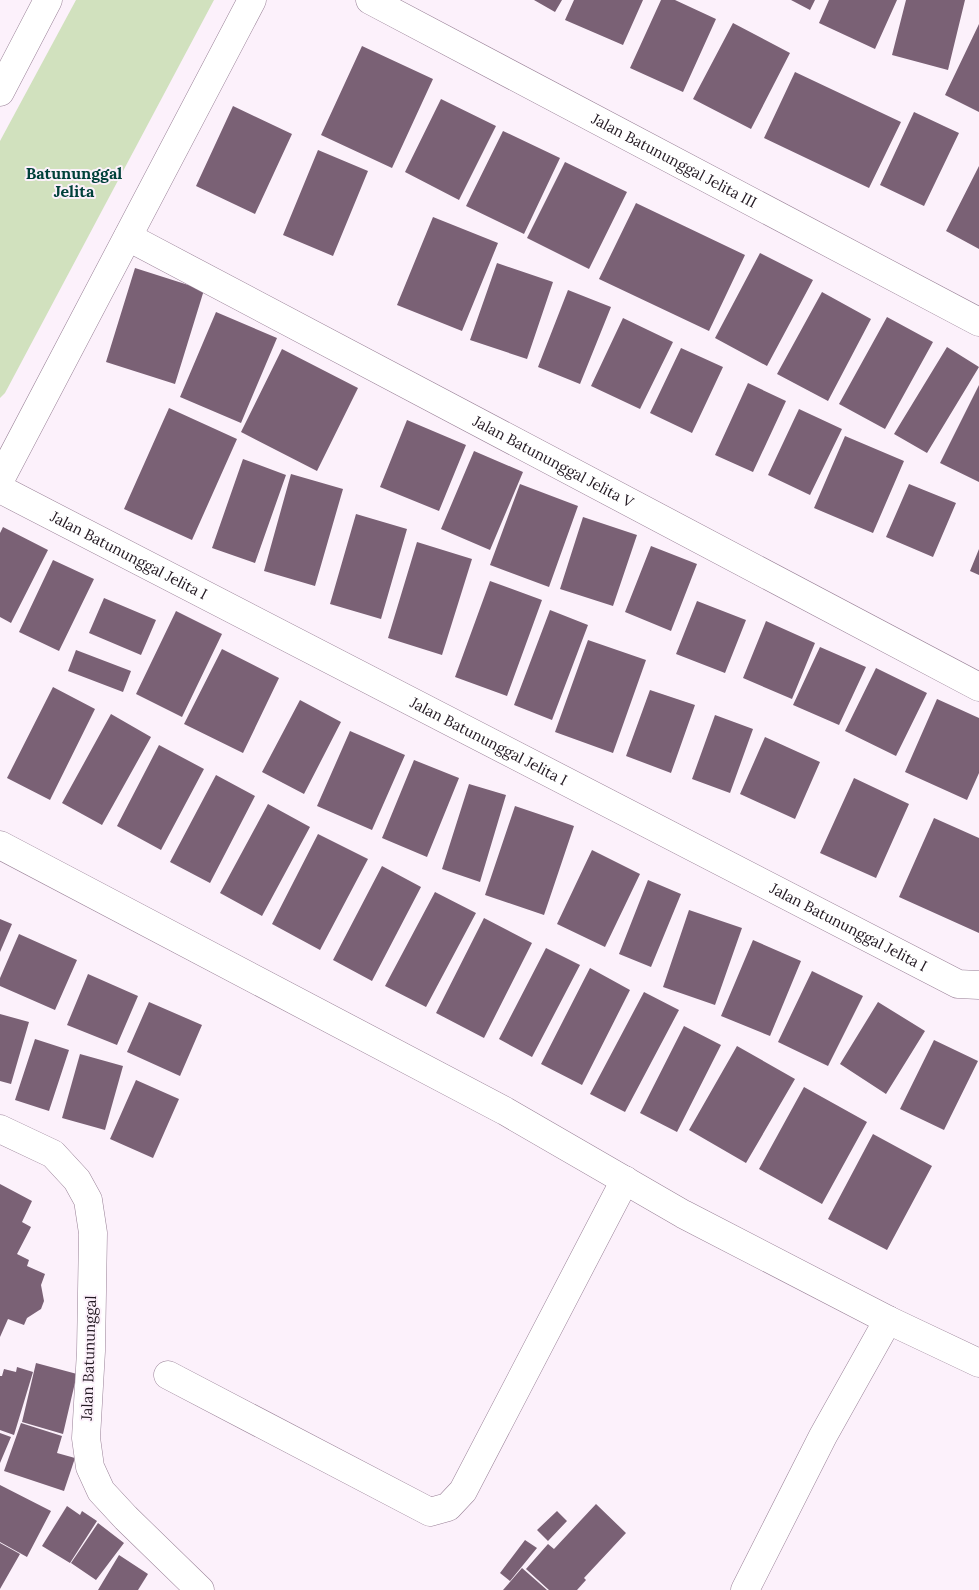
<svg xmlns="http://www.w3.org/2000/svg" width="979" height="1590" viewBox="0 0 979 1590" font-family="Lora,serif">
<style>
.green{fill:#d1e1be}
.building{fill:#7a6175}
.lines{fill:none;stroke-linecap:round;stroke-linejoin:round}
.minor-casing{stroke:#998197;stroke-width:29}
.minor{stroke:#fff;stroke-width:28}
.labels{text-anchor:middle;stroke-width:4;stroke-linejoin:round;paint-order:stroke}
.street-label{font-size:15px;fill:#221821;stroke:#fcf1fb}
.neighbourhood-label{font-size:16px;font-weight:bold;fill:#00413a;stroke:#fcf1fb}
</style>
<rect width="100%" height="100%" fill="#fcf1fb"/>
<path class="green" d="M76,0h138l-209,393 -5,5v-257z"/>
<path class="building" d="M534,0h28l-7,12z
M574,0h69l-20,45 -58,-25z
M661,0h14l41,19 -33,73 -53,-24z
M791,0h24l-5,10z
M829,0h68l-22,49 -56,-26z
M906,0h59l-17,70 -56,-15z
M733,23l57,30 -39,76 -58,-30z
M979,24v88l-34,-17z
M362,46l71,33 -41,89 -71,-33z
M795,72l106,50 -32,66 -105,-50z
M441,99l55,27 -37,74 -54,-28z
M233,106l59,28 -37,80 -59,-28z
M914,112l45,21 -35,73 -44,-21z
M503,131l57,27 -36,76 -58,-28z
M318,150l50,21 -35,85 -50,-21z
M565,162l62,30 -38,77 -62,-31z
M979,166v83l-33,-18z
M636,203l109,52 -36,76 -110,-52z
M433,217l65,26 -36,88 -65,-26z
M760,253l53,27 -46,86 -52,-28z
M497,263l56,19 -26,77 -57,-19z
M135,268l69,22 -29,94 -69,-22z
M568,290l43,17 -31,77 -42,-17z
M822,292l49,27 -43,82 -51,-27z
M216,312l61,26 -36,85 -61,-26z
M887,317l46,25 -48,87 -46,-25z
M623,318l50,24 -33,67 -49,-23z
M947,347l32,20 -52,86 -33,-19z
M681,348l42,19 -31,66 -42,-20z
M282,349l76,39 -41,83 -76,-39z
M748,383l38,18 -33,71 -38,-17z
M979,385v97l-39,-19z
M169,408l68,31 -45,101 -68,-31z
M799,409l43,20 -32,66 -42,-20z
M407,420l59,25 -27,66 -59,-24z
M845,436l59,25 -31,72 -59,-25z
M474,451l49,21 -33,78 -49,-21z
M243,459l43,16 -31,88 -43,-15z
M291,474l52,15 -28,97 -51,-15z
M520,484l58,22 -29,81 -59,-22z
M909,484l47,19 -23,54 -47,-20z
M356,514l51,15 -26,90 -51,-15z
M583,517l54,18 -24,71 -53,-17z
M3,527l45,23 -37,73 -11,-6v-84z
M417,542l55,17 -30,96 -54,-17z
M651,546l46,18 -26,67 -46,-19z
M979,549v26l-9,-4z
M53,560l41,19 -35,72 -40,-19z
M490,581l52,19 -35,96 -52,-19z
M104,598l52,22 -15,35 -52,-22z
M697,601l49,19 -21,53 -49,-19z
M550,610l38,15 -36,95 -38,-15z
M176,611l46,23 -40,83 -46,-23z
M766,621l49,22 -23,56 -49,-21z
M588,640l58,20 -33,93 -58,-21z
M820,647l46,20 -27,58 -46,-20z
M222,649l57,29 -36,75 -59,-29z
M76,650l55,21 -8,21 -55,-21z
M876,668l51,25 -31,63 -51,-25z
M53,687l42,22 -45,91 -43,-22z
M650,690l45,15 -24,68 -45,-17z
M937,699l42,19v55l-12,27 -62,-28z
M300,700l41,22 -37,72 -42,-22z
M111,714l40,23 -49,88 -40,-22z
M715,715l38,14 -23,64 -38,-14z
M350,731l55,24 -33,75 -55,-24z
M765,737l55,25 -25,57 -55,-25z
M159,745l45,24 -43,81 -44,-24z
M414,760l45,18 -32,79 -45,-19z
M216,775l39,21 -45,87 -40,-21z
M854,778l55,26 -33,74 -56,-25z
M469,784l37,11 -26,87 -38,-13z
M268,804l42,23 -48,89 -42,-23z
M515,806l59,20 -30,89 -59,-20z
M934,818l45,20v95l-80,-36z
M318,834l50,25 -48,91 -48,-26z
M592,850l48,24 -35,73 -48,-23z
M382,866l39,21 -49,94 -39,-21z
M648,880l33,14 -30,73 -32,-13z
M435,892l41,21 -50,94 -41,-21z
M689,910l53,18 -27,77 -52,-18z
M484,918l48,25 -48,95 -48,-25z
M0,919l12,5 -12,28z
M19,934l58,26 -22,50 -55,-24v-8z
M753,940l48,21 -31,75 -49,-20z
M546,948l34,17 -48,92 -33,-18z
M590,968l40,22 -48,95 -41,-21z
M812,971l51,25 -35,70 -50,-24z
M88,974l50,22 -21,49 -50,-20z
M644,992l35,18 -54,102 -35,-18z
M149,1002l53,23 -22,51 -53,-24z
M878,1002l47,29 -39,63 -46,-30z
M0,1014l29,8 -18,62 -11,-3z
M684,1026l37,19 -44,87 -37,-19z
M35,1039l34,11 -20,61 -34,-11z
M934,1040l44,21 -34,69 -44,-21z
M737,1046l58,33 -49,84 -57,-33z
M80,1054l43,12 -18,64 -43,-12z
M136,1080l43,19 -26,59 -43,-19z
M804,1087l63,35 -45,82 -63,-35z
M873,1134l59,32 -45,84 -59,-31z
M0,1184l32,17 -10,21 9,5 -14,27 12,6 -2,6 18,8 -4,11 3,16 -3,8 -14,9 -3,7 -16,-6 -8,18z
M36,1363l41,11 -14,60 -41,-12z
M17,1367l16,5 -19,63 -14,-5v-54h2l2,-7 12,3z
M21,1423l41,13 -5,17 18,5 -11,33 -60,-20z
M0,1433l11,4 -11,26z
M0,1485l51,26 -24,46 -27,-15z
M596,1504l30,29 -42,45 2,2 -9,10h-28l-23,-21 22,-25 6,5z
M67,1506l13,9 2,-4 15,10 -27,42 -28,-17z
M557,1511l10,10 -19,20 -11,-11z
M98,1523l26,20 -28,37 -25,-17z
M525,1540l12,8 -27,33 -10,-8z
M0,1543l20,11 -20,35z
M119,1555l29,19 -10,16h-40z
M522,1568l25,22h-44z"/>
<g class="lines">
<defs>
<g id="minor">
<path id="s1" d="M370,0l609,322"/>
<path d="M0,92l48,-92"/>
<path id="s2" d="M128,237l851,450"/>
<path d="M0,480l252,-480"/>
<path id="s3" d="M0,489l958,495 21,1"/>
<path d="M0,845l505,266 178,103 205,106 91,43"/>
<path d="M0,1129l53,25 24,26 11,20 5,33 -2,118 -5,87 4,29 11,24 25,27 74,72"/>
<path d="M168,1375l262,137 18,-5 15,-16 162,-311"/>
<path d="M745,1590l78,-154 65,-116"/>
</g>
</defs>
<use href="#minor" class="minor-casing"/>
<use href="#minor" class="minor"/>
</g>
<g class="labels">
<g class="street-label">
<text dy="5" stroke="none"><textPath href="#s1" startOffset="344">Jalan Batununggal Jelita III</textPath></text>
<text dy="5" stroke="none"><textPath href="#s2" startOffset="481">Jalan Batununggal Jelita V</textPath></text>
<text dy="5" stroke="none"><textPath href="#s3" startOffset="145">Jalan Batununggal Jelita I</textPath></text>
<text dy="5" stroke="none"><textPath href="#s3" startOffset="550">Jalan Batununggal Jelita I</textPath></text>
<text dy="5" stroke="none"><textPath href="#s3" startOffset="955">Jalan Batununggal Jelita I</textPath></text>
<text transform="translate(89 1358) rotate(-88)" y="5">Jalan Batununggal</text>
</g>
<g class="neighbourhood-label">
<text x="74" y="179">Batununggal<tspan x="74" dy="18">Jelita</tspan></text>
</g>
</g>
</svg>
